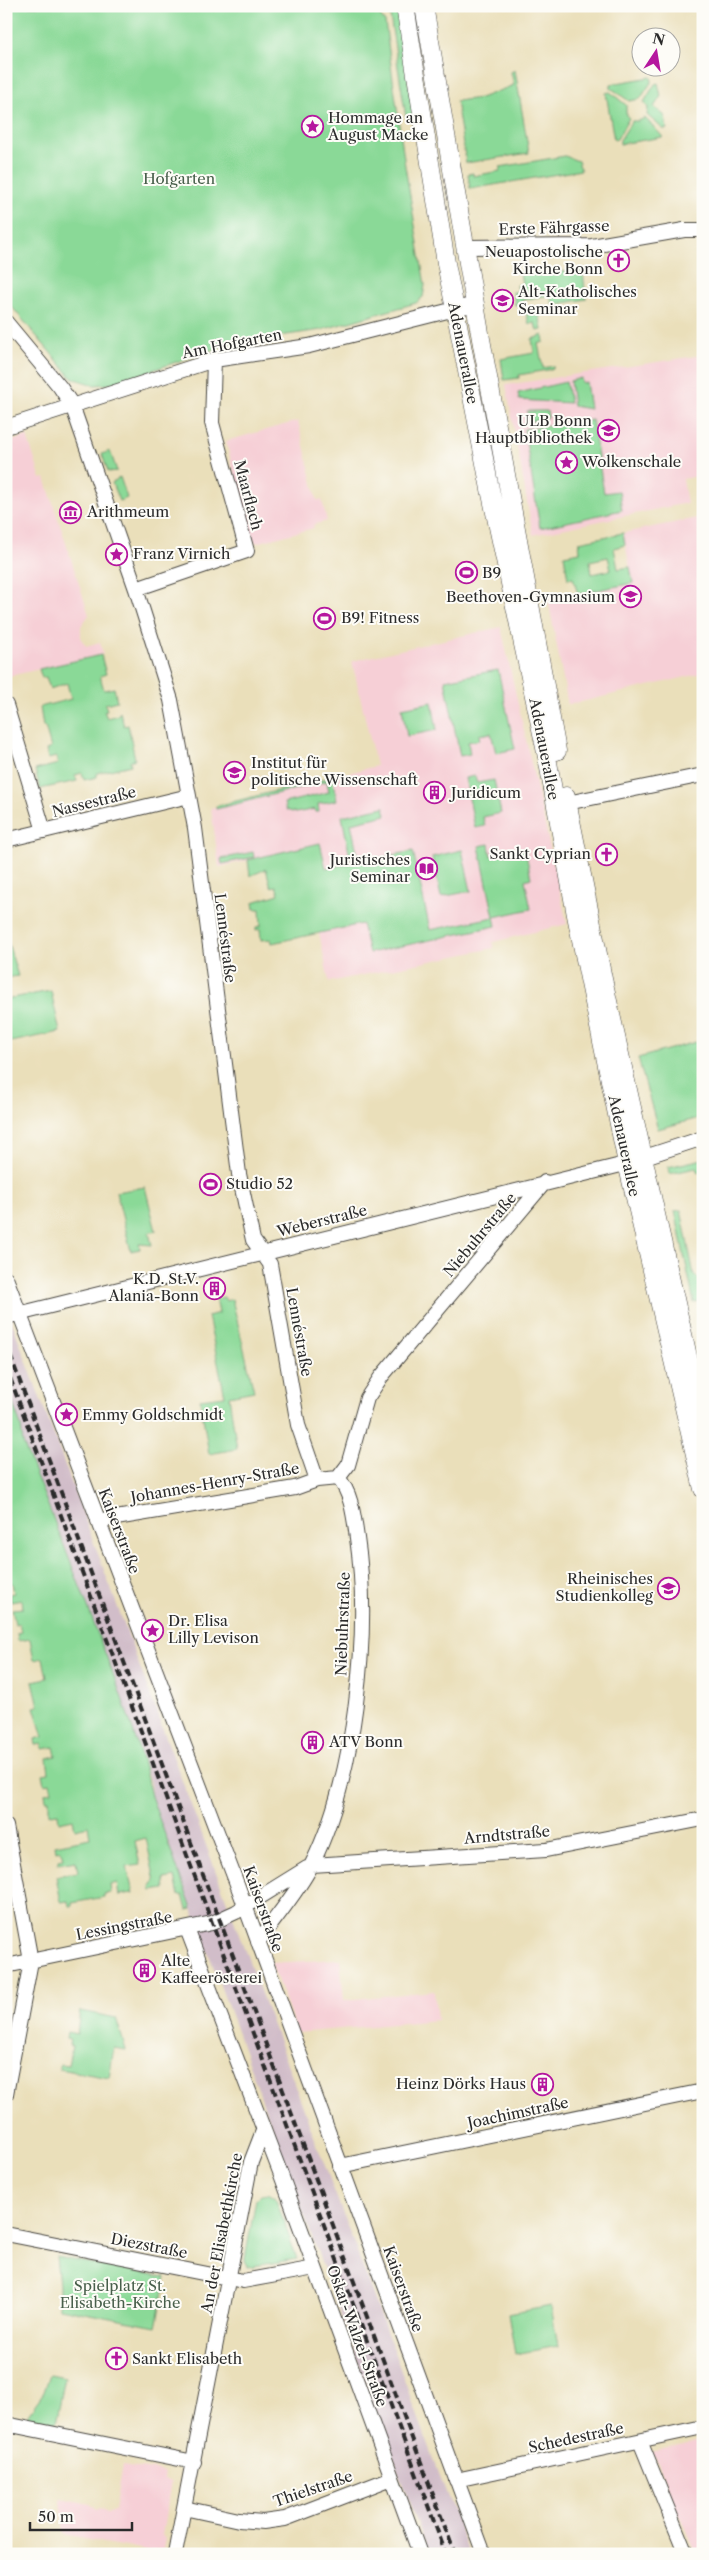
<svg xmlns="http://www.w3.org/2000/svg" width="709" height="2560" viewBox="0 0 709 2560" font-family="'Libre Caslon Text',serif">
<style>
.built{fill:#f6cfd6}
.industrial{fill:#d1bdc9}
.green{fill:#8ad997;stroke:#5a8261;fill-rule:evenodd}
.lines{fill:none;stroke-linecap:round;stroke-linejoin:round}
.minor-casing{stroke:#484640;stroke-width:16}
.major-casing{stroke:#484640;stroke-width:19}
.minor{stroke:#fff;stroke-width:14}
.major{stroke:#fff;stroke-width:18}
.rail{stroke:#2b2b2b;stroke-width:4;stroke-dasharray:8 4;stroke-linecap:butt}
.labels{text-anchor:middle;stroke-width:4;stroke-linejoin:round;paint-order:stroke}
.poi-label{font-size:15px;fill:#2b2b2b;stroke:#fdfcf7;text-anchor:start}
.park-label{font-size:15px;fill:#485f4b;stroke:#fdfcf7}
.street-label{font-size:15px;fill:#2b2b2b;stroke:#fdfcf7}
</style>
<rect width="100%" height="100%" fill="#fdfcf7"/>
<filter id="ink" filterUnits="userSpaceOnUse"><feTurbulence type="fractalNoise" baseFrequency=".02" numOctaves="2"/><feDisplacementMap in="SourceGraphic" scale="10" xChannelSelector="R" yChannelSelector="G"/><feConvolveMatrix kernelMatrix="1 2 1 2 8 2 1 2 1" color-interpolation-filters="sRGB"/></filter>
<filter id="wash" filterUnits="userSpaceOnUse"><feTurbulence type="fractalNoise" baseFrequency=".0096" numOctaves="4" result="noise"/><feDisplacementMap in="SourceGraphic" scale="20" xChannelSelector="R" yChannelSelector="G"/><feGaussianBlur stdDeviation="1.12" result="paint"/><feColorMatrix in="noise" values="0 0 0 0 0 0 0 0 0 0 0 0 0 0 0 0 0 1.4 0 .05"/><feComposite in="paint" operator="in"/></filter>
<g filter="url(#wash)">
<rect width="100%" height="100%" fill="#eadfba"/>
<path class="built" d="M703,355v120l-20,4 4,24 -154,32 -27,-150z
M298,421l19,79h5l5,21 -14,4 1,3 -58,15 -6,-5 -24,-97z
M27,436l14,43 4,-1 44,137 -8,11v13l5,7 14,-4 3,12 -97,23v-234z
M703,490v183l-135,32 -20,-106 85,-16 -10,-50 79,-16 -5,-26z
M501,627l66,297 -74,18 1,6 -165,34 -10,-49 43,-10 -29,-18 -13,-61 -101,23 -8,-59 165,-42 -24,-105z
M340,1959l4,41 90,-9 3,29 -140,13 -26,-70z
M703,2439v115h-7l-44,-102z
M123,2465l42,7 -1,8 7,2 -9,53 3,4 -3,15 -98,-19 -3,-37 29,6 7,6 3,-2 7,4 8,-1z"/>
<path class="industrial" d="M6,1306l463,1248h-41l-14,-38 -263,-720 -1,-13 -31,-93 -51,-136 -45,-111 -2,-17 -15,-41z"/>
<path class="green" d="M6,6h366l13,16 20,144 20,119 -2,12 -7,6 -95,27 -89,13 -120,41 -18,1 -22,-7 -66,-78z
M384,6h10l5,10 15,102h-8l-16,-102z
M515,70l14,83 -63,10 -10,-62 24,-3 34,-13 -3,-13z
M651,77l1,4 -12,18 -11,2 -18,-13v-4z
M658,83l3,13 -7,11 11,9 2,13h-4l-16,-14 1,-7 -4,-6 11,-18z
M610,92l16,13v8l3,5 -12,21 -3,1 -8,-47z
M645,118l18,19 -43,7v-4l12,-19h6z
M565,156l13,5 3,9 -111,19 -2,-15 5,-1v3l27,-5v-4z
M583,271l3,28 -33,6 -3,-10 -28,5v4l-7,1 -2,-13h5l-1,-7 5,-1 -2,-11z
M545,308v4l-6,1 3,17 -5,1 -2,-8 -6,1 -3,-12z
M543,335l1,7 -6,2 5,24 10,-2v3l-34,6v3l-15,2 -3,-21 33,-6 -2,-14z
M581,378l1,5 4,-1 4,27 -17,-3 -3,-25z
M566,382l4,21 -51,-3 -1,-7z
M527,411h20l1,6 -19,5z
M592,420l12,73 15,-2 3,19 -82,18 -16,-99z
M110,451l7,20 -9,1 -6,-18z
M120,477l7,21 -8,3 -7,-18z
M623,533l2,12 -11,3 4,21 12,-2 3,16 -55,11 -5,-16 -5,1 -4,-24 16,-3 -1,-10zM608,557l3,13 -19,4 -2,-13z
M101,655l5,19 -6,2 4,14 10,-2 3,13 -12,3 2,6 -3,1 3,7 11,-3 2,-3 4,14 4,-1 7,34 -5,2 1,4 -34,8v4l-13,3 -2,-7 -7,2 2,6 -37,8 -5,-19 23,-6 -2,-7 -8,2 -2,-9 5,-2 -6,-21h-2l-3,-20 31,-8 -4,-16 -17,6 -4,-12 -4,1 -3,-9z
M498,670l17,79 -19,4 -5,-20 -12,2 1,5 -12,2 2,12 -10,2 -15,-76z
M432,702l5,28 -30,6 -5,-28z
M475,776l2,7 17,-3 7,33 -18,4 2,9 -10,2 -10,-50z
M332,777l5,23 -19,4 1,8h-3l-1,-3 -19,4 -10,-3 -2,-7 45,-11 -2,-11 -111,28v-3z
M384,807l2,8 -35,8 8,39 54,-11 17,79 64,-13 -15,-71 10,-2 2,12 34,-7 6,29 -6,2 6,29 -37,8 2,9 -127,27 -7,-29 -90,19 -1,-4 -10,1 -1,-11 -4,1v-3l5,-1 -1,-17h-6l-1,-7 26,-8 -3,-8 -5,1 -5,-18 -16,7 -2,-16 72,-17 6,25 32,-6 -8,-4 -8,-42z
M462,850l9,41 -30,6 -9,-40z
M253,852l1,5 -32,7 -1,-5z
M6,936l12,40 -12,2z
M51,991l9,41 -54,11v-44z
M703,1040v77l-45,12 -20,-71z
M703,1159v12l-5,2 -2,-5 -27,6 -1,-7z
M145,1187l11,44 -7,2 3,12 -13,-1 1,5 -9,2 -15,-59z
M681,1210l13,65 9,7v19l-9,2 -19,-92z
M224,1297l2,4 6,-2 22,92 -25,5 8,53 -28,5 -9,-55 25,-3 -17,-80 11,-3 -3,-14z
M6,1385l15,41 2,17c27,67 54,134 79,202 19,49 38,100 49,151l41,113 -5,1 -4,-15 -4,1 -4,-19 -11,2 1,10 -13,2 -1,-4 4,-6 -9,-43 -11,3 5,24 -13,2 6,26 -14,2 -2,-12 -7,2 1,8 -7,1v3l-32,6v3h-3l-1,-5 -7,1 -5,-26 22,-4 -2,-11 -18,3v-4l5,-1 -2,-9 -5,1 -1,-6 35,-7 -2,-12 -13,3 -2,-10 -14,3 -1,-9 -9,1v-14h-3l-1,-7 7,-1 -2,-9 -5,1 -2,-10 6,-1 -2,-15 9,-2 -2,-9 -11,2 -1,-5 -6,1 -1,-6 8,-2 -9,-30 5,-1 -6,-25 14,-3 -4,-20 -9,2 -4,-21 -12,2 -1,-8 4,-1 -2,-9 -4,1 -3,-15 11,-1 -1,-8 -11,2 -2,-8 5,-1 -2,-10h-3l-3,-15z
M80,2011l36,7 10,32 -12,-2 -5,30 -50,-9 1,-5 8,1 4,-19 -3,-1 1,-5 -4,-1 1,-7 10,2z
M268,2193l7,4 22,62 -50,8 -2,-8 11,-60 5,-5z
M56,2257l110,20 -10,50 -97,-19v-24z
M551,2306l7,40 -43,8 -7,-40z
M50,2374l15,3 -9,46 -30,-6 18,-25z"/>
</g>
<g filter="url(#ink)">
<g class="lines">
<defs>
<path id="minor" d="M465,247l127,-1 92,-16h19
M6,322l54,65 12,18 64,184 35,111 24,128 44,346 14,66 17,24 28,161 19,55
M6,427l208,-67 95,-14 166,-42
M136,589l111,-38 -35,-128 2,-63
M6,705l38,126
M567,803l136,-28
M6,840l183,-44
M6,1278l231,606 247,670
M6,1317l611,-151 86,-28
M338,1478l10,-13 19,-67 14,-21 164,-195
M98,1521l197,-33 22,-8 21,-2
M6,1826l25,135 -25,133
M312,1865l234,-15 157,-31
M187,1929l93,243 140,382
M258,1942c17,-24 42,-53 54,-78 43,-86 59,-232 45,-326 -3,-20 -5,-45 -19,-60
M6,1966l206,-43 24,-11 71,-44
M340,2166l363,-75
M6,2234l237,47 72,-13
M6,2424l188,38
M640,2441l46,113
M456,2480l247,-53
M184,2508l55,12 24,2 22,-3 107,-41
M175,2554l76,-392 12,-31"/>
<path id="major" d="M405,6l41,257 44,226 57,268 29,158 51,248 76,326
M424,6l57,333 76,412
M566,796l37,183 100,444"/>
</defs>
<use href="#minor" class="minor-casing"/>
<use href="#major" class="major-casing"/>
<use href="#minor" class="minor"/>
<use href="#major" class="major"/>
<path class="rail" d="M6,1344l449,1210
M6,1367l440,1187"/>
</g>
</g>
<defs>
<symbol id="sight-ring" viewBox="-11 -11 22 22"><circle r="9.5" fill="#fdfcf7" stroke="#b5179e" stroke-width="1.5"/><path d="M0-6L1.8-2.2L6-1.7L2.9 1.2L3.7 5.4L0 3.3L-3.7 5.4L-2.9 1.2L-6-1.7L-1.8-2.2Z" fill="#b5179e"/></symbol>
<symbol id="church-ring" viewBox="-11 -11 22 22"><circle r="9.5" fill="#fdfcf7" stroke="#b5179e" stroke-width="1.5"/><path d="M-1.2-6h2.4v3.5h3.3v2.4h-3.3V6h-2.4V-.1h-3.3v-2.4h3.3Z" fill="#b5179e"/></symbol>
<symbol id="university-ring" viewBox="-11 -11 22 22"><circle r="9.5" fill="#fdfcf7" stroke="#b5179e" stroke-width="1.5"/><path d="M0-5L7-2L0 1L-7-2ZM-4 1L0 2.5L4 1V4Q0 6-4 4Z" fill="#b5179e"/></symbol>
<symbol id="museum-ring" viewBox="-11 -11 22 22"><circle r="9.5" fill="#fdfcf7" stroke="#b5179e" stroke-width="1.5"/><path d="M0-6L6-3V-2H-6V-3ZM-5-1h2V3h-2ZM-1-1h2V3h-2ZM3-1h2V3H3ZM-6 4H6V6H-6Z" fill="#b5179e"/></symbol>
<symbol id="stadium-ring" viewBox="-11 -11 22 22"><circle r="9.5" fill="#fdfcf7" stroke="#b5179e" stroke-width="1.5"/><path d="M0-5a6.5 5 0 1 0 0 10a6.5 5 0 1 0 0-10ZM-3.5-1.8h7v3.6h-7Z" fill="#b5179e"/></symbol>
<symbol id="school-ring" viewBox="-11 -11 22 22"><circle r="9.5" fill="#fdfcf7" stroke="#b5179e" stroke-width="1.5"/><path d="M0-5L7-2L0 1L-7-2ZM-4 1L0 2.5L4 1V4Q0 6-4 4Z" fill="#b5179e"/></symbol>
<symbol id="building-ring" viewBox="-11 -11 22 22"><circle r="9.5" fill="#fdfcf7" stroke="#b5179e" stroke-width="1.5"/><path d="M-4-6H4V6H1V3H-1V6H-4ZM-2.5-4.3h1.7v1.8h-1.7ZM.8-4.3h1.7v1.8H.8ZM-2.5-1h1.7V.8h-1.7ZM.8-1h1.7V.8H.8Z" fill="#b5179e"/></symbol>
<symbol id="library-ring" viewBox="-11 -11 22 22"><circle r="9.5" fill="#fdfcf7" stroke="#b5179e" stroke-width="1.5"/><path d="M-6-4Q-3-5.5-.7-3.5V5Q-3 3-6 4ZM6-4Q3-5.5 .7-3.5V5Q3 3 6 4Z" fill="#b5179e"/></symbol>
</defs>
<g fill-rule="evenodd">
<use href="#sight-ring" x="300" y="114" width="25" height="25"/>
<use href="#church-ring" x="606" y="248" width="25" height="25"/>
<use href="#university-ring" x="490" y="288" width="25" height="25"/>
<use href="#university-ring" x="596" y="418" width="25" height="25"/>
<use href="#sight-ring" x="554" y="450" width="25" height="25"/>
<use href="#museum-ring" x="58" y="500" width="25" height="25"/>
<use href="#sight-ring" x="104" y="542" width="25" height="25"/>
<use href="#stadium-ring" x="454" y="560" width="25" height="25"/>
<use href="#school-ring" x="618" y="584" width="25" height="25"/>
<use href="#stadium-ring" x="312" y="606" width="25" height="25"/>
<use href="#university-ring" x="222" y="760" width="25" height="25"/>
<use href="#building-ring" x="422" y="780" width="25" height="25"/>
<use href="#church-ring" x="594" y="842" width="25" height="25"/>
<use href="#library-ring" x="414" y="856" width="25" height="25"/>
<use href="#stadium-ring" x="198" y="1172" width="25" height="25"/>
<use href="#building-ring" x="202" y="1276" width="25" height="25"/>
<use href="#sight-ring" x="54" y="1402" width="25" height="25"/>
<use href="#university-ring" x="656" y="1576" width="25" height="25"/>
<use href="#sight-ring" x="140" y="1618" width="25" height="25"/>
<use href="#building-ring" x="300" y="1730" width="25" height="25"/>
<use href="#building-ring" x="132" y="1958" width="25" height="25"/>
<use href="#building-ring" x="530" y="2072" width="25" height="25"/>
<use href="#church-ring" x="104" y="2346" width="25" height="25"/>
</g>
<g class="labels">
<g class="poi-label">
<text x="328" y="123">Hommage an<tspan x="328" dy="17">August Macke</tspan></text>
<text x="603" y="257" text-anchor="end">Neuapostolische<tspan x="603" dy="17">Kirche Bonn</tspan></text>
<text x="518" y="297">Alt-Katholisches<tspan x="518" dy="17">Seminar</tspan></text>
<text x="592" y="426" text-anchor="end">ULB Bonn<tspan x="592" dy="17">Hauptbibliothek</tspan></text>
<text x="582" y="467">Wolkenschale</text>
<text x="87" y="517">Arithmeum</text>
<text x="133" y="559">Franz Virnich</text>
<text x="482" y="578">B9</text>
<text x="615" y="602" text-anchor="end">Beethoven-Gymnasium</text>
<text x="341" y="623">B9! Fitness</text>
<text x="251" y="768">Institut für<tspan x="251" dy="17">politische Wissenschaft</tspan></text>
<text x="451" y="798">Juridicum</text>
<text x="591" y="859" text-anchor="end">Sankt Cyprian</text>
<text x="410" y="865" text-anchor="end">Juristisches<tspan x="410" dy="17">Seminar</tspan></text>
<text x="226" y="1189">Studio 52</text>
<text x="199" y="1284" text-anchor="end">K.D. St.V.<tspan x="199" dy="17">Alania-Bonn</tspan></text>
<text x="82" y="1420">Emmy Goldschmidt</text>
<text x="653" y="1584" text-anchor="end">Rheinisches<tspan x="653" dy="17">Studienkolleg</tspan></text>
<text x="168" y="1626">Dr. Elisa<tspan x="168" dy="17">Lilly Levison</tspan></text>
<text x="329" y="1747">ATV Bonn</text>
<text x="161" y="1966">Alte<tspan x="161" dy="17">Kaffeerösterei</tspan></text>
<text x="526" y="2089" text-anchor="end">Heinz Dörks Haus</text>
<text x="132" y="2364">Sankt Elisabeth</text>
</g>
<g class="park-label">
<text x="179" y="184">Hofgarten</text>
<text x="120" y="2291">Spielplatz St.<tspan x="120" dy="17">Elisabeth-Kirche</tspan></text>
</g>
<g class="street-label">
<text transform="translate(554 228) rotate(-2)" y="5">Erste Fährgasse</text>
<text transform="translate(232 344) rotate(-11)" y="5">Am Hofgarten</text>
<text transform="translate(463 353) rotate(79)" y="5">Adenauerallee</text>
<text transform="translate(248 495) rotate(75)" y="5">Maarflach</text>
<text transform="translate(544 749) rotate(79)" y="5">Adenauerallee</text>
<text transform="translate(94 802) rotate(-14)" y="5">Nassestraße</text>
<text transform="translate(225 938) rotate(83)" y="5">Lennéstraße</text>
<text transform="translate(624 1146) rotate(78)" y="5">Adenauerallee</text>
<text transform="translate(322 1221) rotate(-14)" y="5">Weberstraße</text>
<text transform="translate(480 1235) rotate(-50)" y="5">Niebuhrstraße</text>
<text transform="translate(299 1332) rotate(80)" y="5">Lennéstraße</text>
<text transform="translate(215 1483) rotate(-10)" y="5">Johannes-Henry-Straße</text>
<text transform="translate(119 1531) rotate(69)" y="5">Kaiserstraße</text>
<text transform="translate(343 1624) rotate(-88)" y="5">Niebuhrstraße</text>
<text transform="translate(507 1835) rotate(-5)" y="5">Arndtstraße</text>
<text transform="translate(263 1909) rotate(70)" y="5">Kaiserstraße</text>
<text transform="translate(124 1926) rotate(-11)" y="5">Lessingstraße</text>
<text transform="translate(518 2113) rotate(-12)" y="5">Joachimstraße</text>
<text transform="translate(222 2233) rotate(-79)" y="5">An der Elisabethkirche</text>
<text transform="translate(149 2246) rotate(11)" y="5">Diezstraße</text>
<text transform="translate(403 2289) rotate(70)" y="5">Kaiserstraße</text>
<text transform="translate(357 2336) rotate(70)" y="5">Oskar-Walzel-Straße</text>
<text transform="translate(576 2438) rotate(-12)" y="5">Schedestraße</text>
<text transform="translate(313 2489) rotate(-19)" y="5">Thielstraße</text>
</g>
</g>
<rect width="709" height="2560" fill="none" stroke="#fdfcf7" stroke-width="25"/>
<g transform="translate(656 52) rotate(12)"><circle r="24" fill="#fdfcf7" stroke="#a9a8a5"/>
<path d="M0-4L9 19L0 12L-9 19Z" fill="#b5179e"/>
<text y="-8" font-size="14" font-weight="bold" text-anchor="middle" fill="#2b2b2b">N</text>
</g>
<path d="M30 2522v8h102v-8" fill="none" stroke="#2b2b2b" stroke-width="2.5"/>
<text x="38" y="2522" font-size="15" fill="#2b2b2b" stroke="#fdfcf7" stroke-width="4" paint-order="stroke">50 m</text>
</svg>
